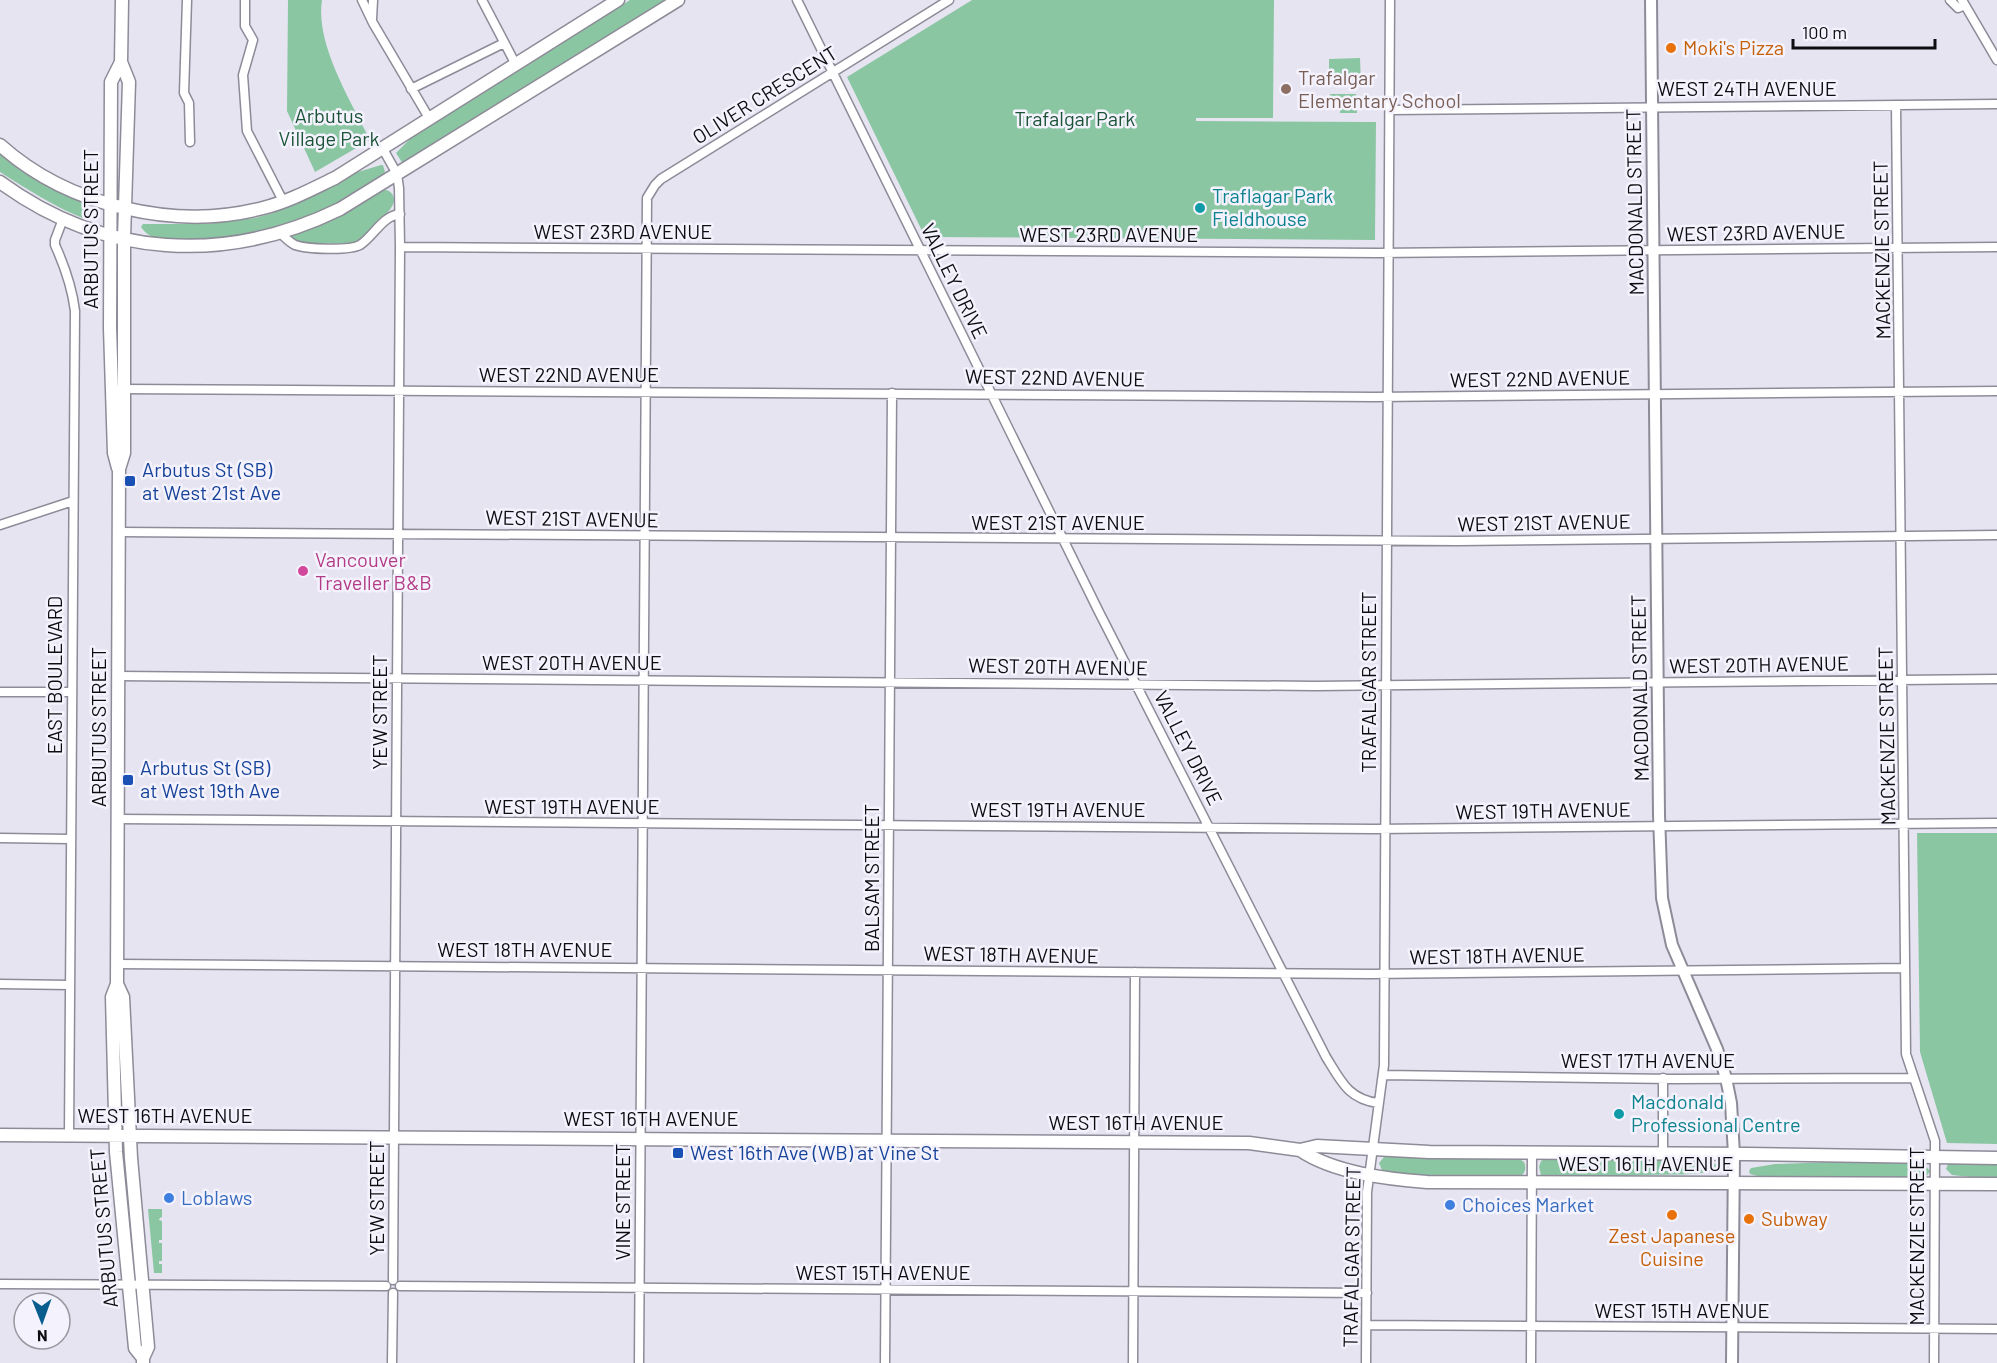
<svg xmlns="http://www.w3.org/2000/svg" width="1997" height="1363" viewBox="0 0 1997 1363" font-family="Barlow,sans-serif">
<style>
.green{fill:#8bc6a3}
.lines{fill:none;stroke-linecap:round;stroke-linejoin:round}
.minor-casing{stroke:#8e8b98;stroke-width:11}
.tertiary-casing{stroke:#8e8b98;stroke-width:14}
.secondary-casing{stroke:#8e8b98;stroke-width:15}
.minor{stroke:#fff;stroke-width:8}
.tertiary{stroke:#fff;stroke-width:10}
.secondary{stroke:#fff;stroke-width:12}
.food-dot{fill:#e8710a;stroke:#f4f2fd;stroke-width:2}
.education-dot{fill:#8d6e63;stroke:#f4f2fd;stroke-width:2}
.culture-dot{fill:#0f9aa8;stroke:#f4f2fd;stroke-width:2}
.transit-dot{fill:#1a4fb4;stroke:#f4f2fd;stroke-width:2}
.hotel-dot{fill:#d1479c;stroke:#f4f2fd;stroke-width:2}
.shop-dot{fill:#3f7fe0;stroke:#f4f2fd;stroke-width:2}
.labels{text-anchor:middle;stroke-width:5;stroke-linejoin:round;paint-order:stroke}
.food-label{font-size:20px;fill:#c56008;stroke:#f4f2fd;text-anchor:start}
.education-label{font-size:20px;fill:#785e54;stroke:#f4f2fd;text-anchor:start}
.street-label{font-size:20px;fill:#0d0c10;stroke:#f4f2fd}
.park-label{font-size:20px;fill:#1a5336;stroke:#f4f2fd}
.culture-label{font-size:20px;fill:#0d838f;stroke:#f4f2fd;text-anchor:start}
.transit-label{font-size:20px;fill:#164399;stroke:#f4f2fd;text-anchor:start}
.hotel-label{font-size:20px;fill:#b23c85;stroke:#f4f2fd;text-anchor:start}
.shop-label{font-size:20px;fill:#366cbe;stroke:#f4f2fd;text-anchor:start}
</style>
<rect width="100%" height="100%" fill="#e7e4f2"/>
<path class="green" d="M288,0h34c-7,44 29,101 48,140l-55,32 -28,-61z
M630,0h39l-266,164 -7,-11 17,-17z
M972,0h302l-1,118h-77v3l180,1 -1,118 -450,-3 -78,-160z
M1360,58l1,26 -32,1v-26z
M1330,94h26l1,19h-17v-7h-10z
M0,154l37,25 50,24v15l-2,1c-30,-12 -57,-29 -85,-47z
M381,165h2l2,7 -6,7c-16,9 -31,20 -48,29 -45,23 -98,32 -148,32 -16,0 -32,2 -42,-13l2,-3h62l50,-6 18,-5 75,-38z
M381,190c11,-2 17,9 10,18 -6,8 -29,33 -39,35 -8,2 -20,0 -28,0 -12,0 -23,1 -33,-5l1,-2c32,-12 60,-28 89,-46z
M1917,833h80v311l-50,-1 -27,-91z
M1384,1157l134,1 6,4c3,6 1,13 -6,15 -39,0 -101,6 -136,-7l-3,-7z
M1547,1158l150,2 19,4 3,4 -2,2c-23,6 -46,4 -70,5 -34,1 -68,3 -103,2l-3,-2 -2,-8 2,-6z
M1861,1161h47l17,4 5,6c-3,4 -2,5 -7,6 -16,5 -43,2 -61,2 -32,0 -82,4 -112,-5l-1,-3 2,-3 24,-4z
M1977,1161h20v19l-45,-5 -6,-6 2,-5z
M148,1209h14v8l-2,1 -1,2 3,1v19h-3v3h3v18h-3v3h3v9h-8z"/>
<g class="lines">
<defs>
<path id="minor" d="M187,0l-3,93 5,10 1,39
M245,0v26l8,14 -10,35 4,56 36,70
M362,0l11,23 56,95
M482,0l33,63
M797,0l302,612 227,445c15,24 22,42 52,46
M1950,0l8,8 7,-3
M1962,0l35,60
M372,19l1,-19
M411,89l93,-46
M1896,105l10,949 29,87 -1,222
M1390,110l607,-6
M383,149l14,25 2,14 1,59 -7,1033
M63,219l-8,21v5c10,22 17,42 20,66l-6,824
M280,233c5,4 9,9 15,12 11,4 54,6 65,0 14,-9 22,-29 40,-31
M400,247l978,6 619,-6
M120,389l1254,8 623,-6
M0,525l73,-24
M119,532l1339,9 539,-6
M118,676l1197,10 682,-7
M0,692h72
M118,819l1256,10 623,-6
M0,838l70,1
M117,964l1253,10 535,-6
M0,984l70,1
M1384,1075l288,4 241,-1
M1663,1154v-76
M0,1284l386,2
M400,1286l967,7
M1367,1325l630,4
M392,1363l1,-70
M639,1363l8,-1165 8,-13 6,-6 288,-179
M885,1363l7,-970
M1133,1363l2,-391
M1366,1363l1,-171 17,-127 6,-1065
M1531,1363l1,-210"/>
<path id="tertiary" d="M1651,0l8,815 3,83 10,47 45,104 9,29 5,25 3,51 -2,209"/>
<path id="secondary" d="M122,0l-1,62 8,20 -5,156v215l-5,16 -2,515 -5,13 4,155 19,196 8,10
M0,145c68,61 175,86 263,63 25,-6 49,-19 72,-30l283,-178
M0,182c104,76 225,83 340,27l338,-209
M118,468l-4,-15 -4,-125 1,-246 10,-20
M117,984l6,13 8,161 17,189 -5,11v5
M0,1135l1249,8 51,7 17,-4 112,6 318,2 250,4
M1300,1150c34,23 87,29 127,32l570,2"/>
</defs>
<use href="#minor" class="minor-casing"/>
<use href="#tertiary" class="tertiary-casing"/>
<use href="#secondary" class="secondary-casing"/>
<use href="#minor" class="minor"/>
<use href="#tertiary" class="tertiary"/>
<use href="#secondary" class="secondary"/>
</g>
<g class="food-dot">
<circle cx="1671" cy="48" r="6"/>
<circle cx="1672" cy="1215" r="6"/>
<circle cx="1749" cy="1219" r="6"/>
</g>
<circle class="education-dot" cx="1286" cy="89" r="6"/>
<g class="culture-dot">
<circle cx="1200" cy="208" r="6"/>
<circle cx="1619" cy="1114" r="6"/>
</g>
<g class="transit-dot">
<rect x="124" y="475" width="12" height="12" rx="3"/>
<rect x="122" y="774" width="12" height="12" rx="3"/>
<rect x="672" y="1147" width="12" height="12" rx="3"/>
</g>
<circle class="hotel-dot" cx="303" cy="571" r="6"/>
<g class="shop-dot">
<circle cx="169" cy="1198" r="6"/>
<circle cx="1450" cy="1205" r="6"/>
</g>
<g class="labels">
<g class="food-label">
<text x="1683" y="55">Moki's Pizza</text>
<text x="1761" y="1226">Subway</text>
<text x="1672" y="1243" text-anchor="middle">Zest Japanese<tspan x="1672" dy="23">Cuisine</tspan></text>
</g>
<g class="education-label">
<text x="1298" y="85">Trafalgar<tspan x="1298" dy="23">Elementary School</tspan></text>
</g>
<g class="street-label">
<text x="1747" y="96">WEST 24TH AVENUE</text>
<text transform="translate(765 95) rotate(-32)" y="7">OLIVER CRESCENT</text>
<text transform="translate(1635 202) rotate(-91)" y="7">MACDONALD STREET</text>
<text transform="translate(91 229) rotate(-90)" y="7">ARBUTUS STREET</text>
<text x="623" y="239">WEST 23RD AVENUE</text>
<text transform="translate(1756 233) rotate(-1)" y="7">WEST 23RD AVENUE</text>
<text x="1109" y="242">WEST 23RD AVENUE</text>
<text transform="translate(1882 250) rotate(-91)" y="7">MACKENZIE STREET</text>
<text transform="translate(954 281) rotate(64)" y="7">VALLEY DRIVE</text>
<text x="569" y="382">WEST 22ND AVENUE</text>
<text transform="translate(1055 378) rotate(1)" y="7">WEST 22ND AVENUE</text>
<text transform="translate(1540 379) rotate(-1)" y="7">WEST 22ND AVENUE</text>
<text transform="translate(572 519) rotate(1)" y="7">WEST 21ST AVENUE</text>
<text x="1058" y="530">WEST 21ST AVENUE</text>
<text transform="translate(1544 523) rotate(-1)" y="7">WEST 21ST AVENUE</text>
<text x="572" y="670">WEST 20TH AVENUE</text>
<text transform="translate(1759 665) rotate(-1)" y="7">WEST 20TH AVENUE</text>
<text transform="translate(1058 667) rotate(1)" y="7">WEST 20TH AVENUE</text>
<text transform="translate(55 675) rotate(-90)" y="7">EAST BOULEVARD</text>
<text transform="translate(1369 682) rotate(-90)" y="7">TRAFALGAR STREET</text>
<text transform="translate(1640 688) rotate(-91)" y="7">MACDONALD STREET</text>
<text transform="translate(380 712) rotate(-90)" y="7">YEW STREET</text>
<text transform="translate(99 727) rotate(-90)" y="7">ARBUTUS STREET</text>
<text transform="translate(1887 736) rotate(-91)" y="7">MACKENZIE STREET</text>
<text transform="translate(1188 748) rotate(63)" y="7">VALLEY DRIVE</text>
<text x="572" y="814">WEST 19TH AVENUE</text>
<text x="1058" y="817">WEST 19TH AVENUE</text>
<text transform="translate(1543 811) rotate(-1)" y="7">WEST 19TH AVENUE</text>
<text transform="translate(872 878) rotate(-90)" y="7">BALSAM STREET</text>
<text x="525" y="957">WEST 18TH AVENUE</text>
<text transform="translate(1011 955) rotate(1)" y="7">WEST 18TH AVENUE</text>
<text transform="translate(1497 956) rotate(-1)" y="7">WEST 18TH AVENUE</text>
<text x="1648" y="1068">WEST 17TH AVENUE</text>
<text x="165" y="1123">WEST 16TH AVENUE</text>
<text x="651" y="1126">WEST 16TH AVENUE</text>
<text x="1136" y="1130">WEST 16TH AVENUE</text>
<text x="1646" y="1171">WEST 16TH AVENUE</text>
<text transform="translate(377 1198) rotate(-90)" y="7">YEW STREET</text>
<text transform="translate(623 1202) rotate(-90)" y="7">VINE STREET</text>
<text transform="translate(104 1228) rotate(-95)" y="7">ARBUTUS STREET</text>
<text transform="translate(1917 1236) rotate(-90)" y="7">MACKENZIE STREET</text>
<text transform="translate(1352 1257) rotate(-89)" y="7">TRAFALGAR STREET</text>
<text x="883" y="1280">WEST 15TH AVENUE</text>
<text x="1682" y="1318">WEST 15TH AVENUE</text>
</g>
<g class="park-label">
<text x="329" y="123">Arbutus<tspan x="329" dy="23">Village Park</tspan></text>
<text x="1075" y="126">Trafalgar Park</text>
</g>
<g class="culture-label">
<text x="1212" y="203">Traflagar Park<tspan x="1212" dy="23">Fieldhouse</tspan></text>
<text x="1631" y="1109">Macdonald<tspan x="1631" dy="23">Professional Centre</tspan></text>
</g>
<g class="transit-label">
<text x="142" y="477">Arbutus St (SB)<tspan x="142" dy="23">at West 21st Ave</tspan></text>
<text x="140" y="775">Arbutus St (SB)<tspan x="140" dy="23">at West 19th Ave</tspan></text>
<text x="690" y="1160">West 16th Ave (WB) at Vine St</text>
</g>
<g class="hotel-label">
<text x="315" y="567">Vancouver<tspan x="315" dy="23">Traveller B&amp;B</tspan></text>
</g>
<g class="shop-label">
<text x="181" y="1205">Loblaws</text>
<text x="1462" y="1212">Choices Market</text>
</g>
</g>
<g transform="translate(42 1321) rotate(179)"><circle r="28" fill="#f4f2fd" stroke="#98969e" stroke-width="1.5"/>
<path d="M0-4.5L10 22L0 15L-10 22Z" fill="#085d8f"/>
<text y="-9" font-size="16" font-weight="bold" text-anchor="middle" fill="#0d0c10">N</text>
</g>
<path d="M1793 39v9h142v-9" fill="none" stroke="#0d0c10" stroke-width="3"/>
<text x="1802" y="39" font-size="18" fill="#0d0c10" stroke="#f4f2fd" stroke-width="4.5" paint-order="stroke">100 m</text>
</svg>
